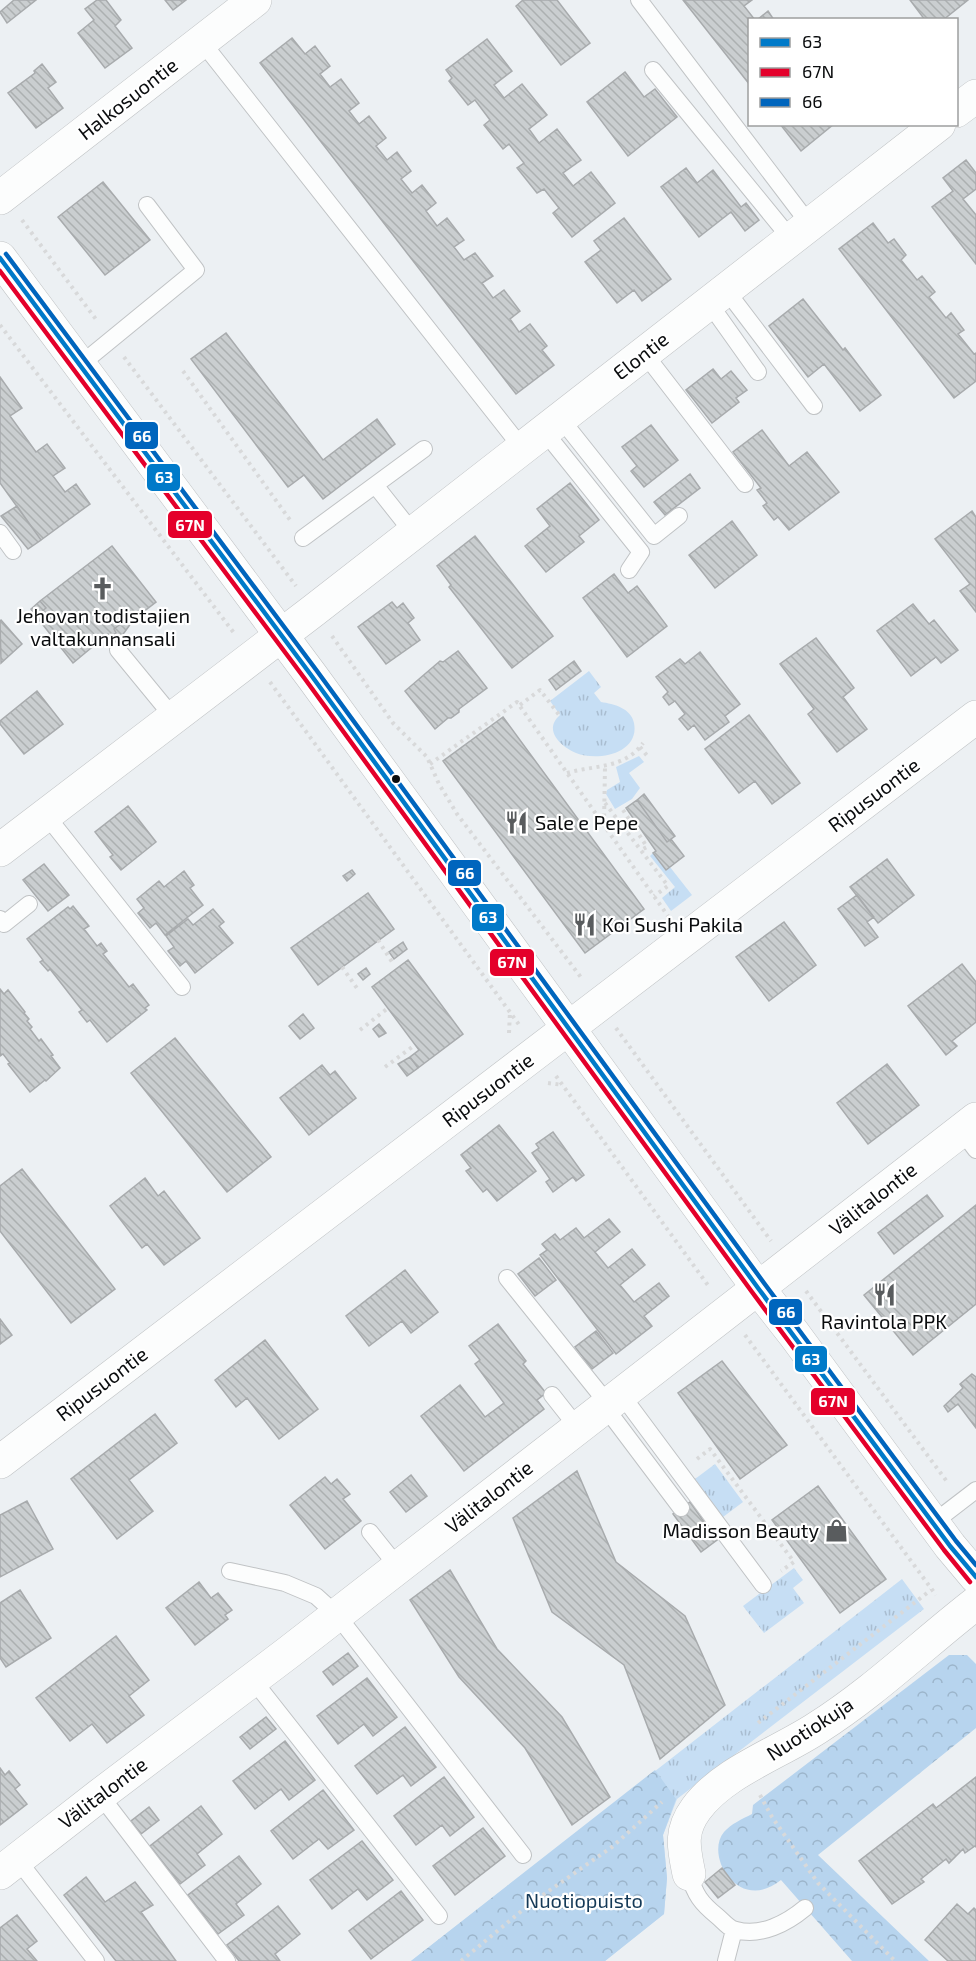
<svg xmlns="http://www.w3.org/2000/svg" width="976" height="1961" viewBox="0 0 976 1961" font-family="'Exo 2',sans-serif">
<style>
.grass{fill:url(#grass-tufts)}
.forest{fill:url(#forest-crowns)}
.building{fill:url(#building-back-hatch);stroke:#a8abad;stroke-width:1.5}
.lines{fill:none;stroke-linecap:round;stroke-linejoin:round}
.service-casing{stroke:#c0c3c5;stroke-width:18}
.minor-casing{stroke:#c0c3c5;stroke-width:34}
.secondary-casing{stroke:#c0c3c5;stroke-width:34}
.path{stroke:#d8d9da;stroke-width:4;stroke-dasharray:3 4.5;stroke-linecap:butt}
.service{stroke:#fcfdfd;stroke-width:16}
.minor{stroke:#fcfdfd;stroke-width:33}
.secondary{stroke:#fcfdfd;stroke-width:33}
.bus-1-casing{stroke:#fff;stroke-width:9}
.bus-2-casing{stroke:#fff;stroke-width:9}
.bus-3-casing{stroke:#fff;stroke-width:9}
.bus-1{stroke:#007ac9;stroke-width:4.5}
.bus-2{stroke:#e4002b;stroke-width:4.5}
.bus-3{stroke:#0065bd;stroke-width:4.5}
.bus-dot{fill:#0a0c0e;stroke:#fff;stroke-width:2}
.labels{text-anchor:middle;stroke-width:4.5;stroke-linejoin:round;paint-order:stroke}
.street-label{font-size:20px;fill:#0a0c0e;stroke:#fff}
.poi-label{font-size:20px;fill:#0a0c0e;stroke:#fff}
.park-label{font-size:20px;fill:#143957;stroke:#fff}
.line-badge{stroke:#fff;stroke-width:2}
.badge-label{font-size:16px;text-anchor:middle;font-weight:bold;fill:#fff}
</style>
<defs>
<pattern id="grass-tufts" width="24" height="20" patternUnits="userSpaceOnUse" patternTransform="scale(1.5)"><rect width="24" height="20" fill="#c6def4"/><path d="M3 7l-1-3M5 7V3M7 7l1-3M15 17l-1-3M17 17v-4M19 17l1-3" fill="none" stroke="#a9bdd0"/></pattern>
<pattern id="forest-crowns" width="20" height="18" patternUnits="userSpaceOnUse" patternTransform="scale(1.5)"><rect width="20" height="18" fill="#b7d4ee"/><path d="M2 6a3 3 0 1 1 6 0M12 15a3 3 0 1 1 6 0" fill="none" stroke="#9cb5cb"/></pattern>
<pattern id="building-back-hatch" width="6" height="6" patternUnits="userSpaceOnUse" patternTransform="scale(1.5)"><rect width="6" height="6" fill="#caced0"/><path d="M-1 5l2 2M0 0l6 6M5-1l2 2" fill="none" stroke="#acb0b1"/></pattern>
</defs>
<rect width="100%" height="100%" fill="#ecf0f3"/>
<path class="grass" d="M589,671l12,16 -7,6 7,9c13,2 30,6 33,21 6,30 -36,39 -58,30 -16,-7 -33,-23 -16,-38l-10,-14z
M639,756l5,6 -15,11 11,15 -8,11 -17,10 -9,-15 1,-4 13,-8 -4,-15z
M653,853l13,17 4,-3 22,28 -21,16 -9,-13 13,-11 -25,-31z
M715,1464l28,38 -20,15 -28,-38z
M794,1568l9,12 -10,8 11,15 -40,30 -21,-27z
M902,1579l22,30 -247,190 -14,36 4,43 -3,36 -59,47h-194z"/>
<path class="forest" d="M949,1655h18l9,9v64l-158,127 111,106h-77l-71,-81c-42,34 -77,-24 -57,-48 7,-8 18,-13 28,-18l1,-9z
M655,1770l21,29 -13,36 4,43 -3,36 -59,47h-194z"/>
<path class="building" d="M14,0h22l-29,23 -7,-11z
M97,0h9l15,20 -6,6 17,22 -27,20 -27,-35 16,-13 -9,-11z
M165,0h21l-13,10z
M523,0h34l33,43 -29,22 -45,-59z
M683,0h69l-8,6 11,14h-5v65z
M910,0h58l-25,20h-18z
M768,11l6,9h-17z
M292,38l13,16 10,-8 15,20 -10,8 10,13 11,-8 18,24 -10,8 10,13 10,-8 17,22 -10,8 11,14 10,-8 14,19 -10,8 11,14 10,-8 14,18 -10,8 11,15 10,-8 17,22 -10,7 10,13 11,-7 18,23 -11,7 11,15 11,-8 16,21 -10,8 9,13 11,-8 17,22 -5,4 12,15 -38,29 -256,-331z
M487,39l25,32 -18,14 10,13 18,-14 25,31 -18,14 10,14 18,-14 24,31 -18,13 10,13 18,-14 24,31 -43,34 -19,-24 6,-5 -15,-19 -7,4 -20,-25 7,-5 -15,-19 -6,5 -19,-24 6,-5 -15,-20 -7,5 -19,-24 3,-3 -6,-8z
M42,64l14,18 -8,6 15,20 -27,20 -28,-35 27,-20 -1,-2z
M625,72l19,25 11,-8 22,28 -49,39 -41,-54z
M780,124h54l-33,27z
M966,160l10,13v16l-13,10 13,16v49l-44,-57 21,-16 -10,-13z
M686,168l11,15 16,-13 28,37 5,-4 13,17 -14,11 -14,-19 -32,25 -38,-50z
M103,182l47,58 -45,35 -47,-58z
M624,218l47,61 -29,22 -8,-11 -17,13 -32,-41 16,-12 -7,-9z
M873,223l15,20 6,-4 12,16 -5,5 16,20 5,-4 13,16 -6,5 17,21 5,-5 13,17 -6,4 16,20 2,-1v28l-22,17 -115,-149z
M803,299l40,51 2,-2 36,47 -21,16 -36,-47 -16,13 -39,-51z
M226,333l97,127 54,-41 18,25 -72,55 -19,-24 -16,12 -97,-128z
M713,369l8,10 10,-8 16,19 -11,8 3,4 -27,21 -26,-33z
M0,377l22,31 -12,8 26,36 11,-8 18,24 -12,8 12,16 11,-8 14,20 -49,36 -41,-57z
M651,425l27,35 -34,27 -13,-16 6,-5 -15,-19z
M762,430l27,36 18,-14 32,40 -50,38 -11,-13 -4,3 -11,-14 4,-3 -10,-13 4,-2 -28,-36z
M690,474l10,14 -35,27 -11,-13z
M570,483l29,37 -20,16 5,6 -38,30 -21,-26 25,-20 -13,-17z
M17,506l24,34 -13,9 -27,-33z
M972,511l4,6v95l-16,-21 10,-7 -35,-45z
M732,521l25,34 -42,33 -26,-33z
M475,536l78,100 -41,32 -63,-81 2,-2 -14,-19z
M112,546l44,56 -22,17 -3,-3 -17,13 2,4 -6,4 -2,-3 -35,29 -37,-47 10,-8 -6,-7z
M614,574l14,19 9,-7 30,40 -40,31 -44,-59z
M40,601l6,7 -10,8 -5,-7z
M392,602l5,6 6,-5 11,15 -6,5 12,17 -34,24 -28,-37z
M913,604l16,20 5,-4 24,30 -17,13 -5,-6 -25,19 -34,-45z
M131,616l3,3 -18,25 -6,-7 6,-4 -2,-4z
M1,620l21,24 -21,19 -1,-42z
M816,638l38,50 -11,9 24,32 -30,23 -29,-38 6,-5 -34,-45z
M458,651l29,37 -28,21v3l-8,6h-3l-13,11 -30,-38 35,-30 3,1z
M700,652l40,52 -15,12 4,6 -24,18 -11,-15 -6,5 -9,-11 6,-5 -10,-13 -6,4 -6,-8 5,-5 -12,-15 24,-18 5,5z
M574,661l7,10 -25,19 -7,-10z
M37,691l26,33 -39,30 -24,-30v-3z
M749,715l51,68 -28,21 -17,-23 -16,12 -34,-44z
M503,717l141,192 -59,44 -142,-192z
M644,794l31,42 -8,6 -30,-42z
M637,800l30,42 4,-3 13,17 -18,14 -13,-17 3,-2 -30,-43z
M128,806l28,36 -35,28 -11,-13 3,-2 -18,-23z
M887,859l27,36 -36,28 -28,-36z
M44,864l25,31 -21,16 -25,-31z
M352,870l3,4 -8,7 -4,-5z
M184,871l10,14 -4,3 13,17 -38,30 -9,-12 -6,5 -12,-15 6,-5 -7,-9 22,-18 5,6z
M368,893l26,36 -76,56 -27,-37z
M857,895l17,22 -7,5 11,15 -13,9 -27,-37z
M73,906l16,20 -5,3 13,17 4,-3 6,8 -4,3 26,33 4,-3 16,21 -4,3 2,2 -40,32 -17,-22 -3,2 -8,-10 3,-2 -32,-41 -2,2 -8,-9 3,-2 -16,-21 41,-32 2,2z
M213,909l11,13 -5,4 14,17 -38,30 -9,-12 -6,5 -12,-15 6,-4 -8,-11 22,-17 5,6z
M784,922l32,43 -47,36 -33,-44z
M403,942l4,7 -13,10 -5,-7z
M408,960l55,74 -45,34 -8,-11 9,-7 -47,-63z
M962,964l14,18v40l-24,19 5,5 -11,9 -38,-49z
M366,968l4,6 -7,6 -5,-6z
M0,989l4,5 4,-4 17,22 -1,1 5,6 -2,2 5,6 -2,2 9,12 2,-2 12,16 -2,1 9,12 -14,13 -1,-1 -15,12 -22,-28 2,-1 -7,-9 -3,2z
M303,1014l11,14 -14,11 -11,-13z
M379,1024l7,9 -7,4 -6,-8z
M175,1038l96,119 -44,35 -96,-119z
M410,1057l8,11 -11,8 -9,-12z
M887,1064l32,41 -51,39 -31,-41z
M322,1065l8,10 5,-4 21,27 -47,37 -29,-37z
M499,1125l37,46 -39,30 -10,-12 -4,3 -17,-21 5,-3 -10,-13z
M553,1132l31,43 -8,6 -3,-4 -20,15 -7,-10 4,-3 -18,-26 7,-5 -3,-4z
M22,1169l93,120 -44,34 -71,-92v-45z
M145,1178l13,18 6,-5 36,47 -36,27 -17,-21 -5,4 -32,-42z
M927,1195l16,21 -49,38 -16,-21z
M976,1205v99l-63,51 -49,-60z
M609,1219l11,13 -25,20 13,16 24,-19 13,16 -25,20 14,17 25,-19 10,13 -25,20 8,10 -36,28 -76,-99 7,-5 -5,-6 13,-10 5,6 16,-12 8,10z
M539,1258l17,22 -21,16 -17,-22z
M405,1270l33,42 -27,21 -9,-12 -33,25 -23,-30z
M0,1319l12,16 -12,9z
M498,1324l28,37 -3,3 23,29 -9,7 7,9 -80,62 -43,-55 39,-31 25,32 19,-14 -29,-39 5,-4 -11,-14z
M596,1331l17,22 -21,16 -17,-22z
M265,1340l53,69 -39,30 -32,-41 -11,9 -21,-27z
M722,1361l65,84 -47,34 -62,-86z
M972,1374l4,3v51l-18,-24 -10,8 -4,-6 19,-18 -3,-4z
M155,1414l22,29 -48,37 24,31 -36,28 -46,-60z
M577,1471l39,91 69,54 40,89 -65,54 -36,-94 -72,-53 -39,-94z
M411,1475l16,21 -21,16 -16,-20z
M325,1477l6,7 6,-5 13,15 -7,5 18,22 -36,28 -35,-44z
M818,1486l68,93 -46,34 -68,-93z
M27,1501l26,48 -53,28v-62z
M690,1502l27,38 -16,12 -28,-38z
M450,1570l47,79 65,68 48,80 -38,28 -47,-77 -66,-71 -49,-77z
M199,1582l12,16 7,-5 14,17 -7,5 3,4 -33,26 -29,-37z
M20,1590l31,48 -45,29 -6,-9v-55z
M116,1636l33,44 -20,16 15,19 -37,28 -15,-19 -22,17 -34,-43z
M348,1653l10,13 -25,19 -10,-13z
M367,1678l30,39 -24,19 -9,-12 -26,20 -21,-28z
M266,1717l10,12 -26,20 -10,-12z
M405,1727l31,40 -25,19 -8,-11 -26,19 -22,-28z
M285,1741l30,39 -26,20 -8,-11 -26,20 -22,-28z
M0,1768l5,7 4,-4 11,14 -5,4 12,15 -27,21z
M444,1777l30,40 -24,19 -8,-11 -26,20 -22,-29z
M976,1777v70l-1,-1 -10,7 -2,-4 -14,14 -3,-4 -25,20 3,3 -32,22 -33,-43 74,-57 3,4z
M323,1790l31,40 -26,19 -9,-10 -26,20 -22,-28z
M201,1806l21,28 -25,20 8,11 -25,19 -30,-38z
M149,1807l10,13 -18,14 -10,-13z
M483,1828l22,28 -50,39 -22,-29z
M362,1841l31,39 -26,20 -9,-11 -26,20 -22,-29z
M239,1856l22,28 -25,20 8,11 -26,19 -30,-39z
M722,1868l13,17 -17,13 -13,-16z
M86,1877l19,25 30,-20 18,23 -12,7 35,49h-60l-52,-66z
M401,1891l22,29 -52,39 -22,-28z
M957,1904l11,10 6,-6 2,2v51h-28l-23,-21z
M278,1906l22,28 -25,20 5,7h-41l-12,-16z
M17,1915l20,26 -10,8 10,12h-37v-33z"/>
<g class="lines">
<defs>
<path id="service" d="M639,0l171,225
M202,42l320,406
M653,70l138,169
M726,290l88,116
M709,303l49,69
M644,353l101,131
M80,365l116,-95 -49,-65
M561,419l93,117 25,-20
M544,431l97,121 -12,18
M375,485l38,48
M0,533l13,18
M303,538l121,-89
M118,650l55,67
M46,815l136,172
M0,919l4,5 25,-20
M961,1130l15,20
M507,1278l101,126
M621,1394l142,191
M552,1395l26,33
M605,1407l76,101
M933,1523l43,-33
M370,1532l28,35
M230,1571l55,12 31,13 21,19 186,240
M253,1680l186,236
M100,1795l127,166
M17,1859l79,102
M689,1874c6,21 12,29 28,42 6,5 12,13 19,14 25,7 51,-7 69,-22
M726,1961l8,-31"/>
<path id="minor" d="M956,111l20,-15
M0,198l255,-198
M0,850l313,-239 626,-487
M0,1462l976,-745
M0,1873l100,-78 189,-143 687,-533
M689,1874c-5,-25 -10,-42 7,-65 27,-37 83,-56 121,-81 57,-36 106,-84 159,-125"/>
<path id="secondary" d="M0,258l311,417 447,613 36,46 156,212 26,31"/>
</defs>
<use href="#service" class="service-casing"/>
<use href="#minor" class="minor-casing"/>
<use href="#secondary" class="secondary-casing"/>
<path class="path" d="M22,220l76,102
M0,325l234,308
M124,357l172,229
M183,371l107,149
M332,636l61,87 34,34 12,27 18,30 126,166
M270,682l250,344
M520,705l20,-15 20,26
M640,747l9,11
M430,764l87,-62 151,214
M567,773c27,-8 58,-4 76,-30
M605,803l63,83 -14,10
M623,810l24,37 -6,3
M604,824l1,-57
M378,940l16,25
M342,967l17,24
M616,1028l155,213
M360,1030l28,-22
M509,1033l1,-22
M385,1067l30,-22
M556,1076l154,212
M548,1083l15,2
M806,1291l142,192
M745,1335l191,260
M697,1459l13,-10 84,113 -13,9
M758,1723l173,-133
M760,1795l12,22 46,66 77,78
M461,1961l69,-57 82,-57 50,-45"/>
<use href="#service" class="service"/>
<use href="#minor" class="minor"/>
<use href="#secondary" class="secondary"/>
<defs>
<path id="bus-1" d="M0,258l311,417 447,613 192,258 26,31"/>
<path id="bus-2" d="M0,271l305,408 447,613 192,258 26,32"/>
<path id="bus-3" d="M6,254l311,417 447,612 192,258 20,24"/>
</defs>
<use href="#bus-1" class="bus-1-casing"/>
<use href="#bus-2" class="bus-2-casing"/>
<use href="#bus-3" class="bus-3-casing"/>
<use href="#bus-1" class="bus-1"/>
<use href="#bus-2" class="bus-2"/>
<use href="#bus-3" class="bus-3"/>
</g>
<defs>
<symbol id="church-bare" viewBox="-9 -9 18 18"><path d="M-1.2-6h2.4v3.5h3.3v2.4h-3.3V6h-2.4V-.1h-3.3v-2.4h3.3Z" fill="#595c5e" stroke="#fff" stroke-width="2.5" paint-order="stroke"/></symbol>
<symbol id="restaurant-bare" viewBox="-9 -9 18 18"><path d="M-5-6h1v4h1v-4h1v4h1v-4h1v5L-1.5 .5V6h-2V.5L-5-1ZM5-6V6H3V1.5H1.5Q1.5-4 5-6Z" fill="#595c5e" stroke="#fff" stroke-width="2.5" paint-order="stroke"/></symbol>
<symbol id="shop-bare" viewBox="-9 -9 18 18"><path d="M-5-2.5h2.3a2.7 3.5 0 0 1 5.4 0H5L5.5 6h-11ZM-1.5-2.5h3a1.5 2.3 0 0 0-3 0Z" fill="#595c5e" stroke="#fff" stroke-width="2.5" paint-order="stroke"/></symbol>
</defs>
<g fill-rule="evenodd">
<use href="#church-bare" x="86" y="572" width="33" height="33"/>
<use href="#restaurant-bare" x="500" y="806" width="33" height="33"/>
<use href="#restaurant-bare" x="568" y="908" width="33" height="33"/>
<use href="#restaurant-bare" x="868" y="1278" width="33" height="33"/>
<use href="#shop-bare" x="820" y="1514" width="33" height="33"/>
</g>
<circle class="bus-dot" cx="396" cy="779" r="5"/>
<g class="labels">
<g class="street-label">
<text transform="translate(128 99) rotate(-38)" y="7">Halkosuontie</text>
<text transform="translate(641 356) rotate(-38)" y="7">Elontie</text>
<text transform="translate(874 795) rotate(-37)" y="7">Ripusuontie</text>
<text transform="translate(488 1090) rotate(-37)" y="7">Ripusuontie</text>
<text transform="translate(873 1199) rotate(-38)" y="7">Välitalontie</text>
<text transform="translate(102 1384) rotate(-37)" y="7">Ripusuontie</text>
<text transform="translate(489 1497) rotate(-38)" y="7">Välitalontie</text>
<text transform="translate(810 1729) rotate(-33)" y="7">Nuotiokuja</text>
<text transform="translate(103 1793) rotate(-37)" y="7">Välitalontie</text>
</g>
<g class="poi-label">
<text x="103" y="623">Jehovan todistajien<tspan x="103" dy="23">valtakunnansali</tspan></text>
<text x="535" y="830" text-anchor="start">Sale e Pepe</text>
<text x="602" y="932" text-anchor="start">Koi Sushi Pakila</text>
<text x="884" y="1329">Ravintola PPK</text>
<text x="819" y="1538" text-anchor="end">Madisson Beauty</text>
</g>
<g class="park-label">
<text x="584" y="1908">Nuotiopuisto</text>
</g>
</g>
<g class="line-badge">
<rect x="124" y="421" width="35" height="29" rx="6" fill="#0065bd"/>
<rect x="146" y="463" width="35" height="29" rx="6" fill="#007ac9"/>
<rect x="167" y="510" width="46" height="29" rx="6" fill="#e4002b"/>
<rect x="447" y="859" width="35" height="28" rx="6" fill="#0065bd"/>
<rect x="471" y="903" width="34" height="29" rx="6" fill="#007ac9"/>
<rect x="489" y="948" width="46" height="29" rx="6" fill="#e4002b"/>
<rect x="768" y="1298" width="35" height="28" rx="6" fill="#0065bd"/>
<rect x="794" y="1345" width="34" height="28" rx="6" fill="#007ac9"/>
<rect x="810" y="1387" width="46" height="29" rx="6" fill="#e4002b"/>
</g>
<g class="badge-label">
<text x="142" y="442">66</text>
<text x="164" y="483">63</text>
<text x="190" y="531">67N</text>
<text x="465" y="879">66</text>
<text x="488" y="923">63</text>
<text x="512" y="968">67N</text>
<text x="786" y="1318">66</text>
<text x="811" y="1365">63</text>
<text x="833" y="1407">67N</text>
</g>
<rect x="748" y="18" width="210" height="108" fill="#ffffff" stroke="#9d9e9f" stroke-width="1.5"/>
<rect x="760" y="38" width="30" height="9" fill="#007ac9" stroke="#9d9e9f" stroke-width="1.5"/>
<text x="802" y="48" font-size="18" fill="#0a0c0e">63</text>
<rect x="760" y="68" width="30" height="9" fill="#e4002b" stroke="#9d9e9f" stroke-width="1.5"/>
<text x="802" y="78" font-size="18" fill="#0a0c0e">67N</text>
<rect x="760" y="98" width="30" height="9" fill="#0065bd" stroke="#9d9e9f" stroke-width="1.5"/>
<text x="802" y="108" font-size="18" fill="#0a0c0e">66</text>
</svg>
